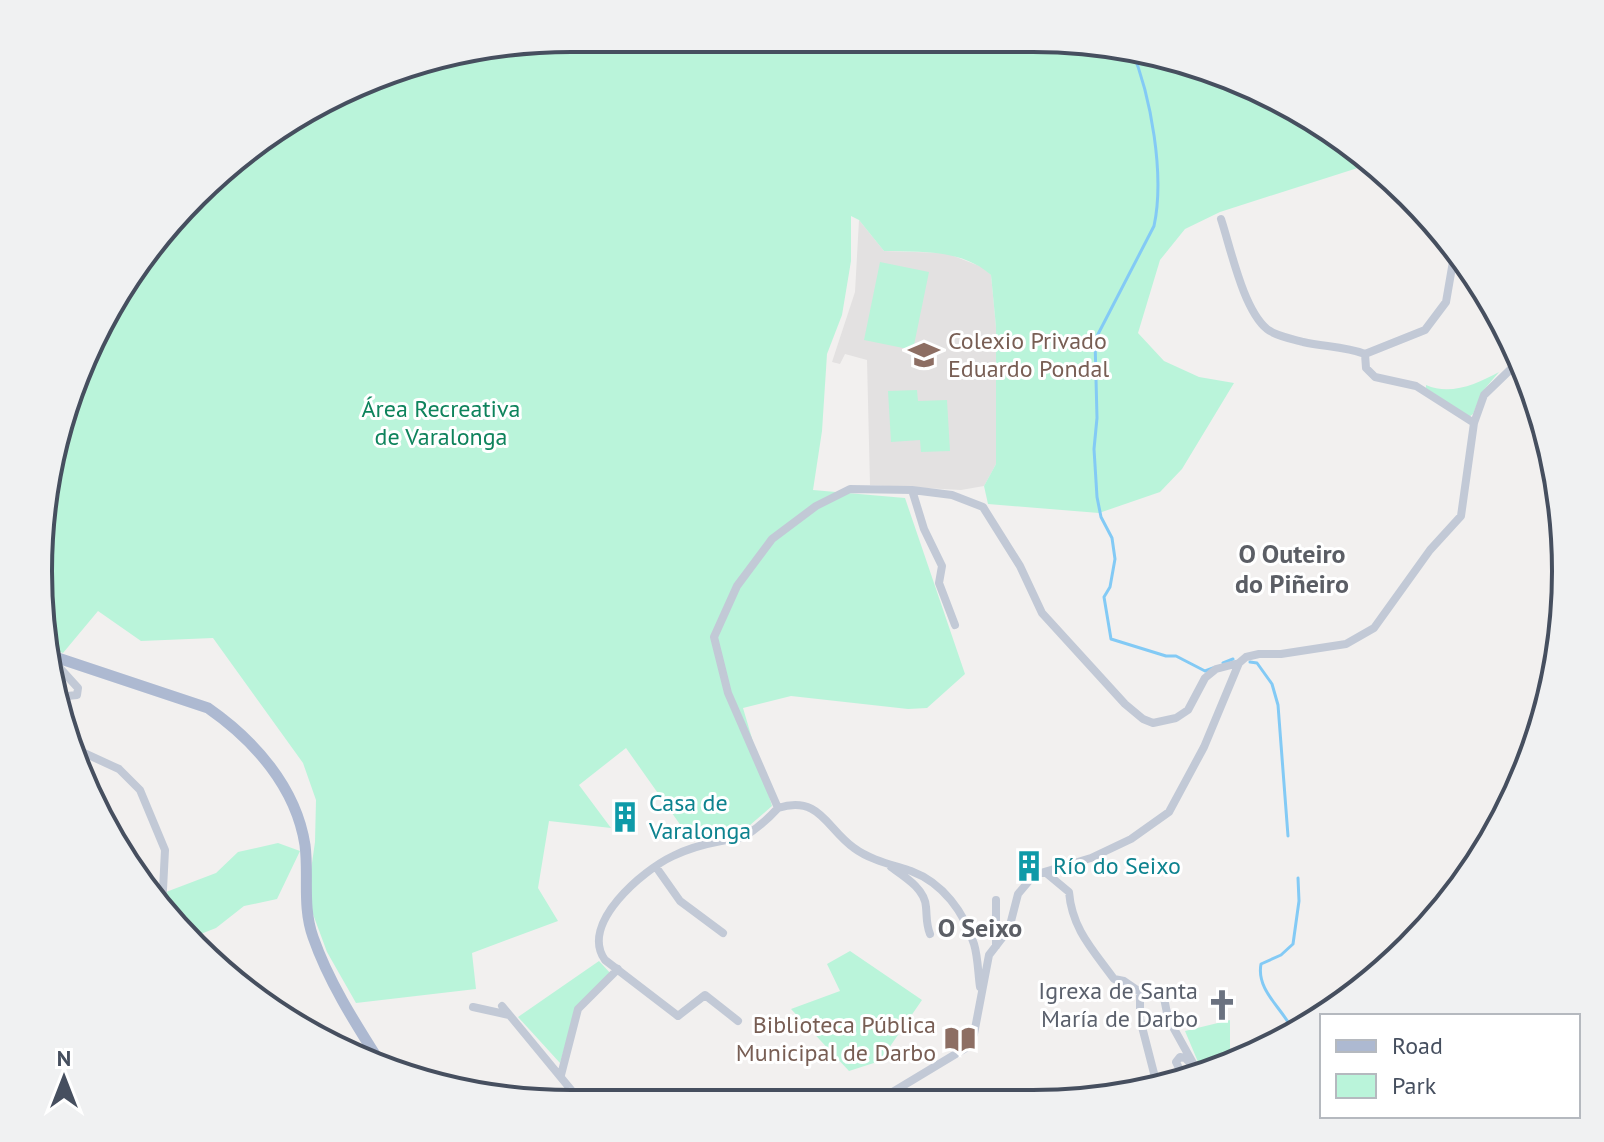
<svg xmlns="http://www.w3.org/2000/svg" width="1604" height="1142" viewBox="0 0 1604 1142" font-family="'PT Sans',sans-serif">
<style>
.education{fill:#e3e1e1}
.green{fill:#baf4da}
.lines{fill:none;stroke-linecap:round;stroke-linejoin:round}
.stream{stroke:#83caf5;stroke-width:3}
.minor{stroke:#c2c9d6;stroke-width:8}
.major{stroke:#adb9d1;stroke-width:11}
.labels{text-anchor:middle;stroke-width:6;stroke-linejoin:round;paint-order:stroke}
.education-label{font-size:24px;fill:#785e54;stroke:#fff;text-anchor:start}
.park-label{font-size:24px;fill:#0e835c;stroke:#fff}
.culture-label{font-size:24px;fill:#0d838f;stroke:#fff;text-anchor:start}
.worship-label{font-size:24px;fill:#5b616d;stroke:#fff;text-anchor:end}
.neighbourhood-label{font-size:26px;font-weight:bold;fill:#5b5e65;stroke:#fff}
.rim{fill:none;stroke:#464f5f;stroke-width:4}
</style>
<rect width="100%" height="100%" fill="#f2f0ef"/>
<path class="education" d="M859,220l25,31 62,2 36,14 9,8 5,52v137l-12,22 -23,4 -91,-5 -3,-125 -22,-6 -5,10 -8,-2 23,-70z"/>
<path class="green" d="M571,38l566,10 163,62 67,55 -147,47 -35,17 -25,31 -22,73 26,28 35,16 35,6 -52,86 -22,23 -61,21 -111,-9 -4,-18 12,-22v-137l-5,-52c-29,-26 -71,-23 -107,-24l-25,-31 -8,-4v45l-9,54 -15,39 -5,77 -9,59 92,8 60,176 -38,34 -19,1 -117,-13 -48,12 29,98 -30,26 -51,8 -65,-92 -47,37 32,43 -62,-7 -11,67 20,33 -86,32 4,36 -120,14 -29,-51 -20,-54 8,-56 1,-42 -13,-37 -90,-125 -72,3 -43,-30 -35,42 -19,-7 -1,-145 50,-165 78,-117 104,-91 158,-72z
M880,262l49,10 -16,78 -49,-10z
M1499,372l-17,20 -9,22 -4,3 -43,-29v-3c24,11 51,-1 73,-13z
M917,390l1,11 29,-1 3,51 -29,1 -1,-12 -29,2 -3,-51z
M278,843l22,8 -23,48 -33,7 -28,22 -28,11c-19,-18 -23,-20 -22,-47l50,-19 22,-21z
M850,951l72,49 -42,61 -31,10 -58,-62 49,-18 -13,-27z
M599,961l12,13 -35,33 -16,56 -42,-46z
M1230,1020v45l-29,4 -16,-38z"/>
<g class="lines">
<path class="stream" d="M1131,48c20,48 34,127 23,178l-59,114 2,78 -3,31 3,48 4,20 11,21 3,21 -5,28 -6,10 7,42 55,17h10l29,15 8,-3
M1250,662l7,1 15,21 6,21 10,131
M1223,663l10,-4
M1292,1029c-10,-21 -36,-39 -31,-65l20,-9 12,-11 6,-43 -1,-23"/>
<path class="minor" d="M1221,219c10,30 22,90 46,110 8,7 26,10 36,13 21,5 41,4 62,12
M1455,250l-9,52 -21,28 -60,24 1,14 9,9 41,9 58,37
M912,490l12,39 18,37 -3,17 16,42
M48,655l30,33 -1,7 -19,2
M71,747l48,22 21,21 25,60 -3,59
M778,808l-50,-115 -14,-56 23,-51 35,-47 44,-33 34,-17 62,1 40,5 31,12 37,59 22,47 83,91 18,15 10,4 23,-5 12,-8 17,-32 11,-9 23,-6 7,-6 13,-3h22l65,-10 28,-16 56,-78 31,-34 13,-93 10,-28 30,-29 5,-9
M778,808c42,-13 48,20 76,40 16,12 39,17 57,23 32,12 53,41 63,73 4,13 4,29 6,43
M656,867l24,34 43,32
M891,867c14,10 34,22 35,40 1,10 0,17 4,27
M1045,872l24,20c3,37 24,58 45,87l10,2 16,11v27l17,66
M996,900v46
M1163,993l5,25 31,56
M502,1006l80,97
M473,1007l36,8
M738,1021l-33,-26 -27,21 -73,-56c-26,-36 38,-90 68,-104 14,-7 32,-12 48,-15 8,-2 17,-2 24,-5 13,-8 23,-17 33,-28
M561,1075l17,-66 40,-40
M1184,1078l-8,-16 4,-5 5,1 4,4
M886,1096l83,-50 5,-12 15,-79 20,-26 9,-35 16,-19 57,-17 40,-19 38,-27 35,-65 35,-84"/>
<path class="major" d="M46,654l162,54c46,32 88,79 97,137 4,31 -3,61 8,92 16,46 44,89 70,130
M859,1101c22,-9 42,-5 64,-1"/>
</g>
<defs>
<symbol id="school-bare" viewBox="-9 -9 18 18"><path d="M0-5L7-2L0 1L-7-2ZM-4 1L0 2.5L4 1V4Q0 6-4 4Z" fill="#8d6e63" stroke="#fff" stroke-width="2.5" paint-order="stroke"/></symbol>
<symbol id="building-bare" viewBox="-9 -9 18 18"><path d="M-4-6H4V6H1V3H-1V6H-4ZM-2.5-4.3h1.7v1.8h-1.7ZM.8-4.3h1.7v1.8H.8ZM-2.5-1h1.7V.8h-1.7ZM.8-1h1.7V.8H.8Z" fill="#0f9aa8" stroke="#fff" stroke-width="2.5" paint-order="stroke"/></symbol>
<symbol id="church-bare" viewBox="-9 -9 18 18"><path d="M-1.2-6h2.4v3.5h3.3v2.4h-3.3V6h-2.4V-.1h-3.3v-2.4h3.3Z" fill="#6b7280" stroke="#fff" stroke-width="2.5" paint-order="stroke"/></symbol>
<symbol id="library-bare" viewBox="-9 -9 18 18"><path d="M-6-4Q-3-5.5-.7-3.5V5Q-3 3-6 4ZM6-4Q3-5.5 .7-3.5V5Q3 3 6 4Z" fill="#8d6e63" stroke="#fff" stroke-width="2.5" paint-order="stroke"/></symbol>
</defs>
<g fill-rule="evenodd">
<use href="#school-bare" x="902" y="333" width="44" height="44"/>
<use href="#building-bare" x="603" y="795" width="44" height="44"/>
<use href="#building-bare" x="1007" y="844" width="44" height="44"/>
<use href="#church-bare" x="1200" y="983" width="44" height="44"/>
<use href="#library-bare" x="938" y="1017" width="44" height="44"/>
</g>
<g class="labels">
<g class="education-label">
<text x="948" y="349">Colexio Privado<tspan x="948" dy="28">Eduardo Pondal</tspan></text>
<text x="936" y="1033" text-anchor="end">Biblioteca Pública<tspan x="936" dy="28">Municipal de Darbo</tspan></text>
</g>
<g class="park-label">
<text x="441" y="417">Área Recreativa<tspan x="441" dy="28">de Varalonga</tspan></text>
</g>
<g class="culture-label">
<text x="649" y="811">Casa de<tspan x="649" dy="28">Varalonga</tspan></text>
<text x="1053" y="874">Río do Seixo</text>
</g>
<g class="worship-label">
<text x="1198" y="999">Igrexa de Santa<tspan x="1198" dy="28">María de Darbo</tspan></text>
</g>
<g class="neighbourhood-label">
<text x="1292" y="563">O Outeiro<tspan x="1292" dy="30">do Piñeiro</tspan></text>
<text x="980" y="937">O Seixo</text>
</g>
</g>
<path d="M0 0H1604V1142H0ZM571 52H1033A519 519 0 0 1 1552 571V571A519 519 0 0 1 1033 1090H571A519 519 0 0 1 52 571V571A519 519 0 0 1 571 52Z" fill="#f0f1f2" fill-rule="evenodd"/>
<path class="rim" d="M571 52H1033A519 519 0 0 1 1552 571V571A519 519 0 0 1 1033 1090H571A519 519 0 0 1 52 571V571A519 519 0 0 1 571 52Z"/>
<rect x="1320" y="1014" width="260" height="104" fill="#ffffff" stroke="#b5b9bf" stroke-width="2"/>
<rect x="1336" y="1040" width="40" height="12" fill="#adb9d1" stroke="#b5b9bf" stroke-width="2"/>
<text x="1392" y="1054" font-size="24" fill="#464f5f">Road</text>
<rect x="1336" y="1074" width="40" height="24" fill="#baf4da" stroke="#b5b9bf" stroke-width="2"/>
<text x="1392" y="1094" font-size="24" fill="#464f5f">Park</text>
<g transform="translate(64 1078)" stroke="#ffffff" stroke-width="6" paint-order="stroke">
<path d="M0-6L14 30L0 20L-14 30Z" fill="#464f5f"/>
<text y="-12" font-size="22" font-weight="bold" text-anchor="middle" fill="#464f5f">N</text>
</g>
</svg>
